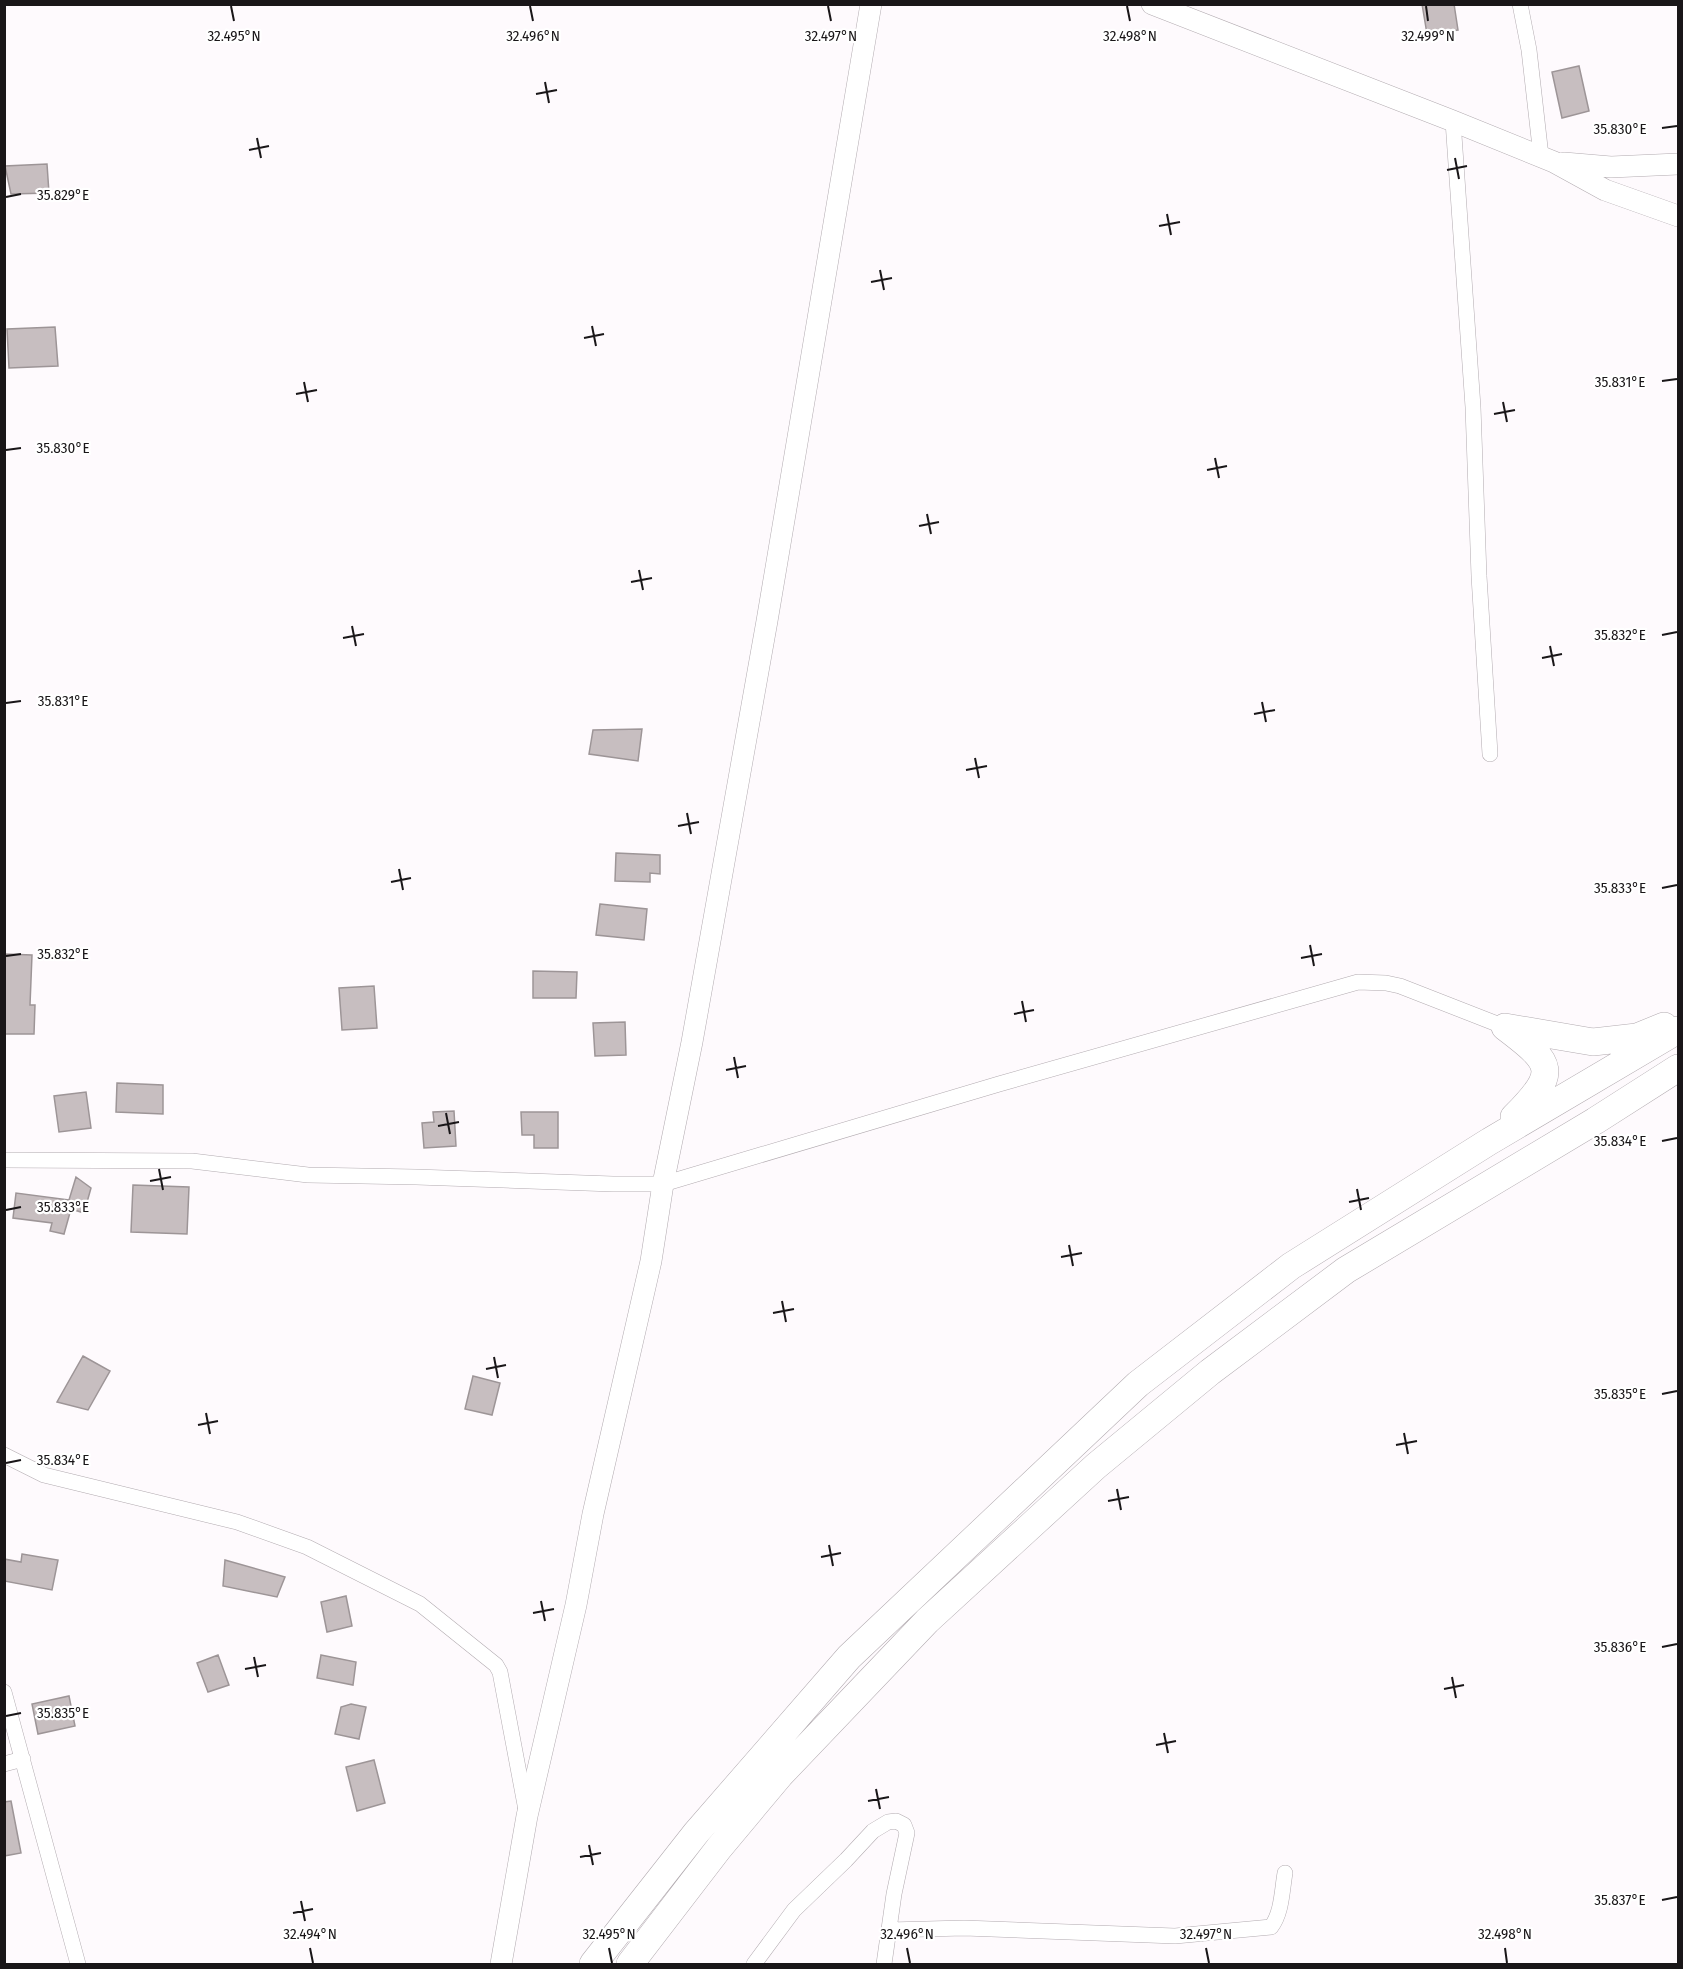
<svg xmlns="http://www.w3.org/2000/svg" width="1683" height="1969" viewBox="0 0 1683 1969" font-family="'Fira Sans Condensed',sans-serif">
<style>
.building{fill:#c7bec0;stroke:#9d9597;stroke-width:1.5}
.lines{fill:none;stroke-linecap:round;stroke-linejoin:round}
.street-casing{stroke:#b2abb0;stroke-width:16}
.secondary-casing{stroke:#b2abb0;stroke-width:22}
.highway-casing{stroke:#b2abb0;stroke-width:28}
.street{stroke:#fff;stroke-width:15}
.secondary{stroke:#fff;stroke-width:21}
.highway{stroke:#fff;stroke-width:27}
.ticks{fill:none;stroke:#191618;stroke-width:2}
.ticks-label{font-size:15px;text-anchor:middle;fill:#191618;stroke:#fff;stroke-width:4.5;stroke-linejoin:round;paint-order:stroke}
</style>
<rect width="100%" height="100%" fill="#fefafd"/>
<path class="building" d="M1422,4h32l4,26 -31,4z
M1579,66l10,45 -27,7 -10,-46z
M47,164l2,29 -38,1 -6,-28z
M55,327l3,39 -49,2 -2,-39z
M642,729l-4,32 -49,-7 4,-24z
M616,853l44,2v19l-10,-1v9l-35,-1z
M600,904l47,5 -3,31 -48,-5z
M4,954l28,1 -2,50h5l-1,29h-30z
M533,971l44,1 -1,26h-43z
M374,986l3,42 -35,2 -3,-42z
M625,1022l1,33 -31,1 -2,-33z
M117,1083l46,2v29l-47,-2z
M86,1092l5,36 -32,4 -5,-36z
M454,1111l2,35 -32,2 -2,-25 12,-1 -1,-10z
M521,1112h37v36h-24v-13h-12z
M76,1177l15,11 -7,25 -13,-4 -7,25 -14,-3 2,-8 -39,-5 3,-25 53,7z
M133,1185l56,2 -2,47 -56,-2z
M83,1356l27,15 -22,39 -31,-8z
M473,1376l27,7 -8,32 -27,-6z
M22,1554l36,6 -6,30 -48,-9v-22l17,3z
M225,1560l60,17 -8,20 -54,-11z
M346,1596l6,30 -25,6 -6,-30z
M218,1655l11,30 -21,7 -11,-29z
M321,1655l35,7 -3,23 -36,-7z
M69,1696l6,30 -37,8 -6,-30z
M351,1704l15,3 -7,32 -24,-5 6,-27z
M374,1760l11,43 -28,8 -11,-44z
M11,1801l10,52 -17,3v-54z"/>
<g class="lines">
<defs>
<path id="street" d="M1520,4l9,46 12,106
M1453,121l20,286 6,169 11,178
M4,1160l188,1 116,14 108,2 197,7h50l336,-100 359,-102 28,1 14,3 105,41
M4,1455l40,20 193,47 70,25 113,57 76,61 4,7 26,138
M4,1692l74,272
M4,1764l19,-5
M889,1930l75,-2 211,8 96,-9c11,-14 11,-37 14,-54
M754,1964l40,-54 52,-50 27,-29 15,-9 8,-1 8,4 3,8 -13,61 -10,70"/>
<path id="secondary" d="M1152,4l301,117 101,41 51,28 73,26
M1564,163l47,4 67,-3
M501,1964l26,-148 49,-211 17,-91 58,-253 12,-77 29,-142 75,-421 104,-617"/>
<path id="highway" d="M1514,1117c45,-45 40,-53 -9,-90l88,15 44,-5 27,-11
M593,1964l103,-131 153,-176 289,-273 153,-118 199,-125 188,-111
M630,1964l89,-116 61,-73 147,-154 169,-155 114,-94 136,-102 249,-149 83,-53"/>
</defs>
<use href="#street" class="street-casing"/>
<use href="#secondary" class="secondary-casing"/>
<use href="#highway" class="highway-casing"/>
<use href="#street" class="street"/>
<use href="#secondary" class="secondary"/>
<use href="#highway" class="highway"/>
</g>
<path class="ticks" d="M231,6l3,15M530,6l3,15M828,6l3,15M1127,6l3,15M1426,6l2,15M545,82l4,21M536,94l21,-4M1662,128l15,-2M257,138l4,20M249,150l20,-4M1455,158l4,21M1447,170l20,-4M6,197l15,-3M1167,214l4,21M1159,226l21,-4M880,270l4,20M871,282l21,-4M592,326l4,20M584,338l20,-4M1662,381l15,-2M304,382l4,20M296,394l21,-4M1503,402l4,20M1494,414l21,-4M6,450l15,-2M1215,458l4,20M1207,470l20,-4M927,514l4,20M919,526l20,-4M639,570l4,20M631,582l21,-4M352,626l4,20M1662,635l15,-3M343,638l21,-4M1550,646l4,20M1542,658l20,-4M1262,702l4,20M6,703l15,-2M1254,714l21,-4M975,758l4,20M966,770l21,-4M687,813l4,21M678,826l21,-4M399,869l4,21M391,882l20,-4M1662,888l15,-3M1310,945l4,21M6,956l15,-2M1301,958l21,-4M1022,1001l4,21M1014,1014l20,-4M734,1057l4,21M726,1070l20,-4M446,1113l4,21M438,1126l21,-4M1662,1141l15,-3M159,1169l4,21M150,1181l21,-4M1357,1189l4,21M1349,1202l20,-4M6,1210l15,-3M1069,1245l4,21M1061,1257l21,-4M782,1301l4,21M773,1313l21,-4M494,1357l4,21M486,1369l20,-4M1662,1394l15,-3M206,1413l4,21M198,1425l20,-4M1404,1433l4,21M1396,1445l21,-4M6,1463l15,-3M1117,1489l4,21M1108,1501l21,-4M829,1545l4,21M821,1557l20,-4M541,1601l4,20M533,1613l21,-4M1662,1647l15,-3M254,1657l4,20M245,1669l21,-4M1452,1677l4,21M1444,1689l20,-4M6,1716l15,-3M1164,1733l4,20M1156,1745l20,-4M876,1789l4,20M868,1801l21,-4M589,1845l4,20M580,1857l21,-4M1662,1900l15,-3M301,1901l4,20M293,1913l20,-4M310,1948l3,15M609,1948l3,15M907,1948l3,15M1206,1948l3,15M1505,1948l2,15"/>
<g class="ticks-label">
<text x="1428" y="41">32.499°N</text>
<text x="234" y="41">32.495°N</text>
<text x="533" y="41">32.496°N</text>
<text x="831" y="41">32.497°N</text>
<text x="1130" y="41">32.498°N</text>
<text x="1620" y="134">35.830°E</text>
<text x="63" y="200">35.829°E</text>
<text x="1620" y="387">35.831°E</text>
<text x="63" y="453">35.830°E</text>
<text x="1620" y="640">35.832°E</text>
<text x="63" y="706">35.831°E</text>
<text x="1620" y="893">35.833°E</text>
<text x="63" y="959">35.832°E</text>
<text x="1620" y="1146">35.834°E</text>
<text x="63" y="1212">35.833°E</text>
<text x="1620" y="1399">35.835°E</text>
<text x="63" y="1465">35.834°E</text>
<text x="1620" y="1652">35.836°E</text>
<text x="63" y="1718">35.835°E</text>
<text x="1620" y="1905">35.837°E</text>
<text x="310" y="1939">32.494°N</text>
<text x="609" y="1939">32.495°N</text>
<text x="907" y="1939">32.496°N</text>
<text x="1206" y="1939">32.497°N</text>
<text x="1505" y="1939">32.498°N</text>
</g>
<rect width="1683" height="1969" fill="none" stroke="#191618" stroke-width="12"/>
</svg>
